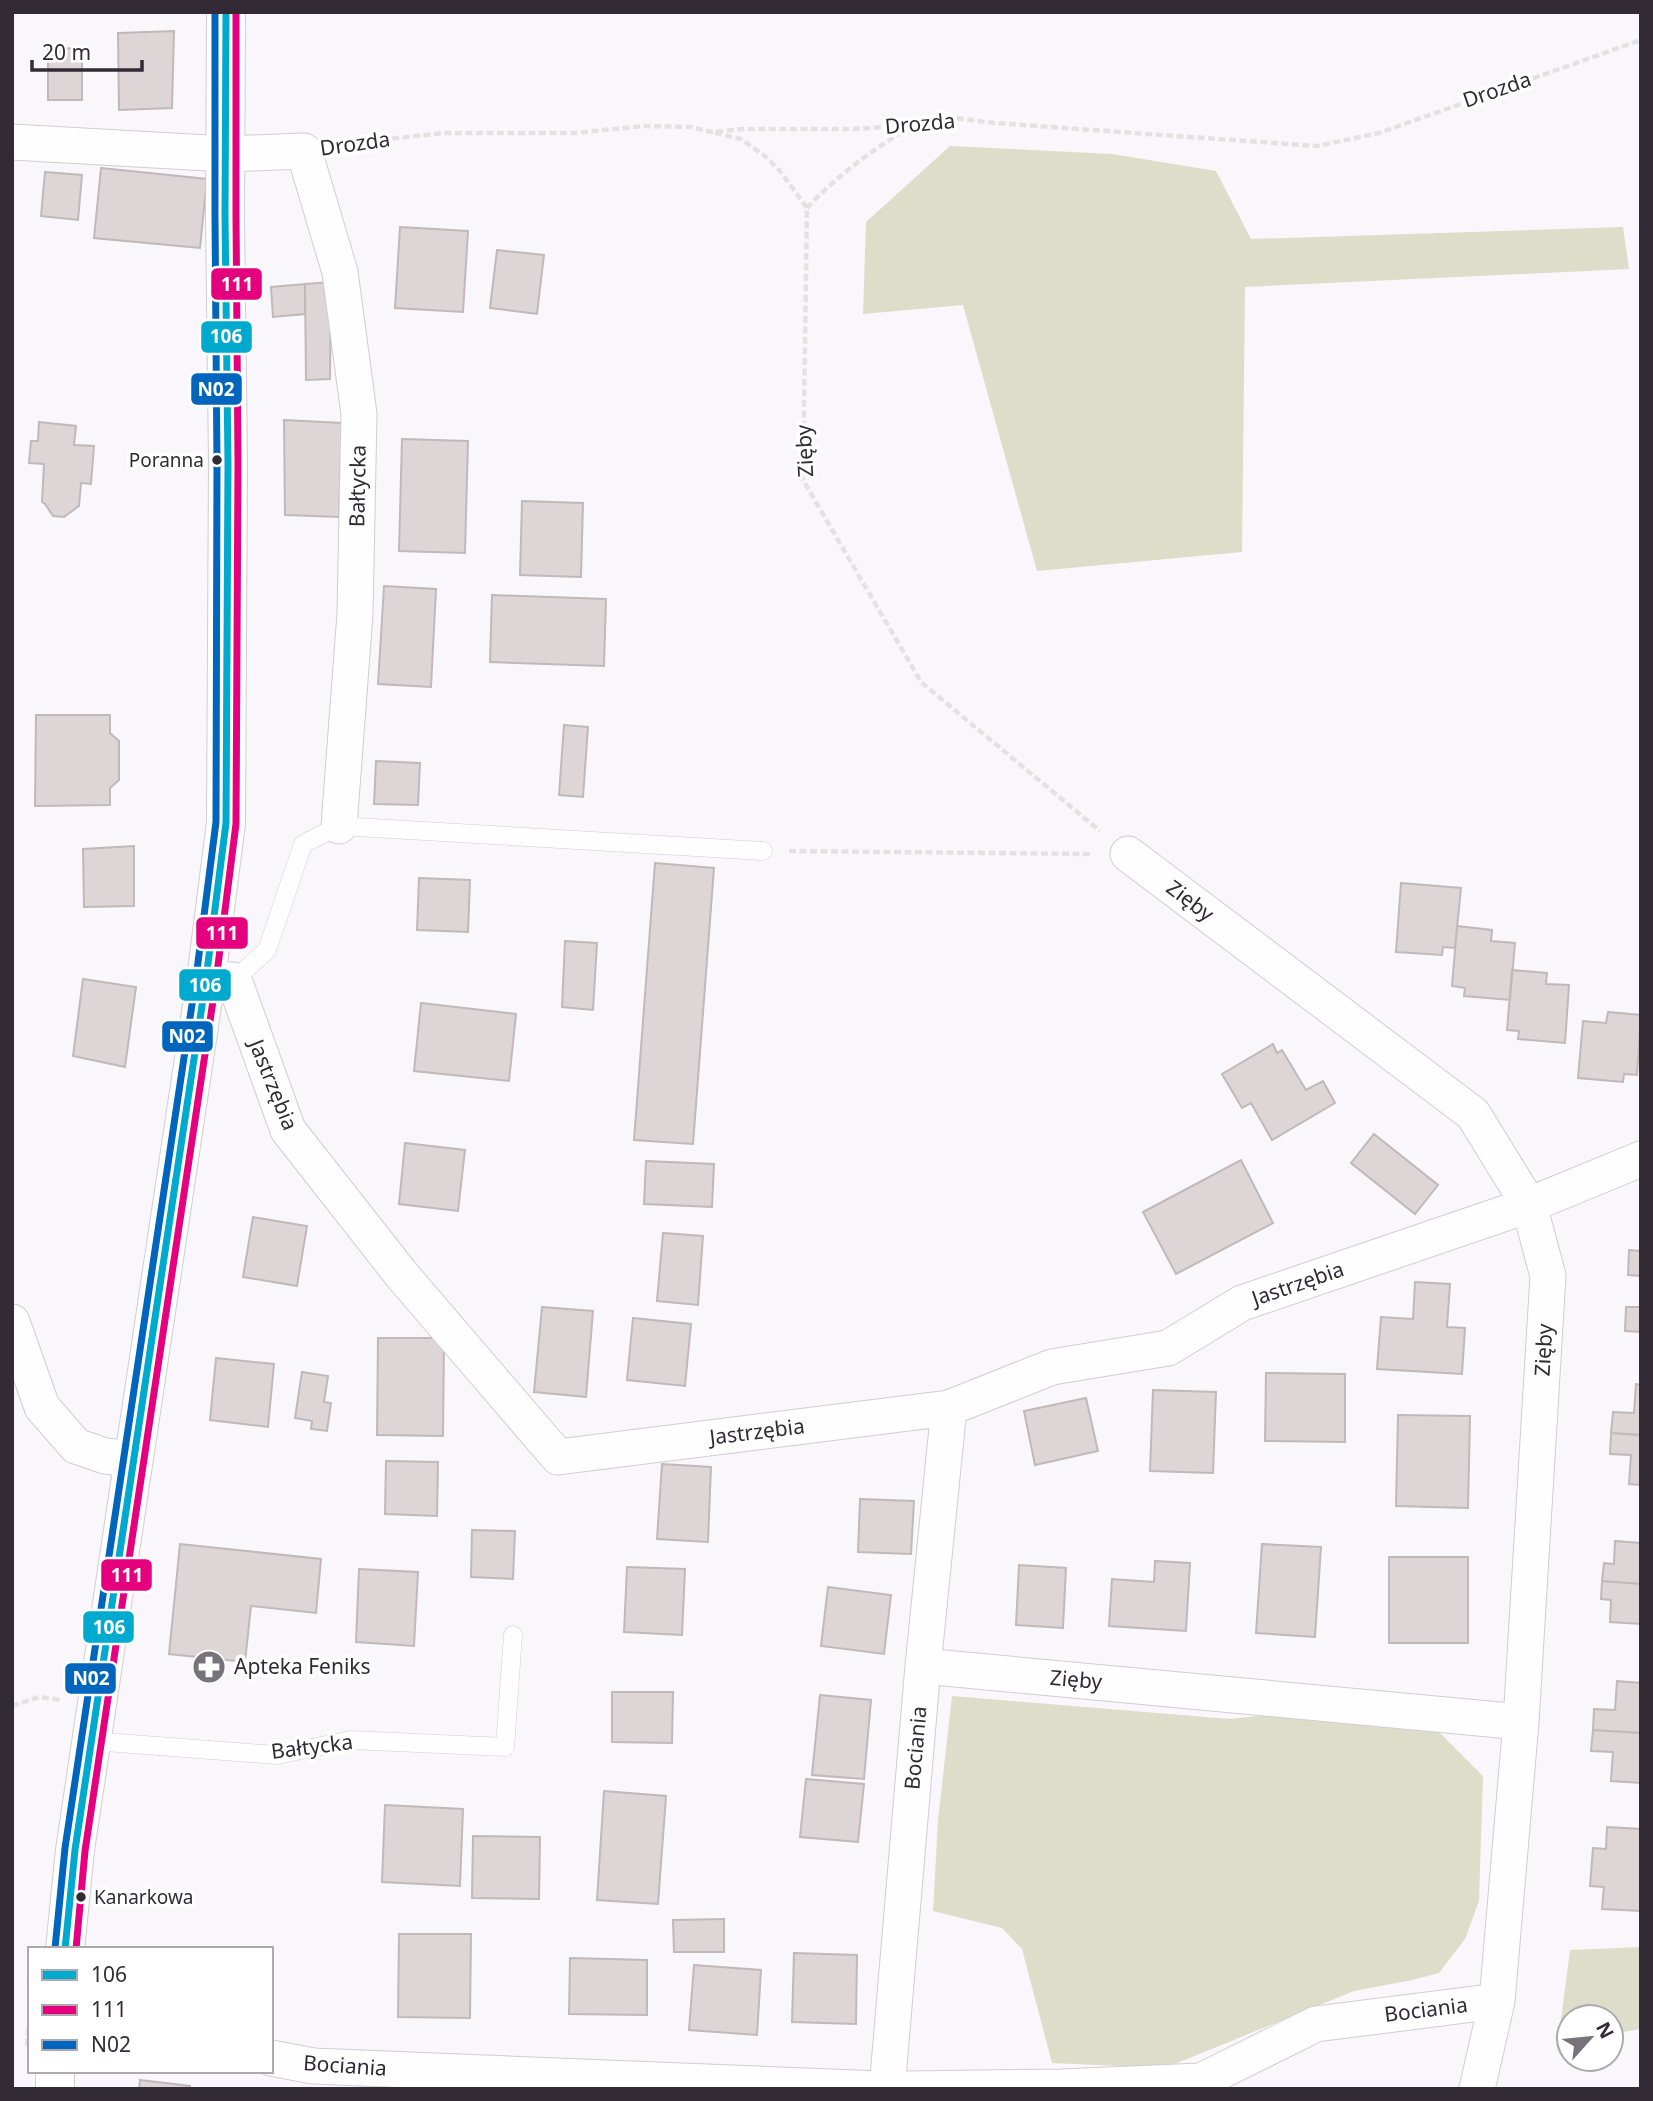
<svg xmlns="http://www.w3.org/2000/svg" width="1653" height="2101" viewBox="0 0 1653 2101" font-family="'Noto Sans',sans-serif">
<style>
.green{fill:#dcdeca}
.building{fill:#ded5d6;stroke:#c0b8b9;stroke-width:2}
.lines{fill:none;stroke-linecap:round;stroke-linejoin:round}
.service-casing{stroke:#d0cdd3;stroke-width:19}
.minor-casing{stroke:#d0cdd3;stroke-width:37}
.secondary-casing{stroke:#d0cdd3;stroke-width:40}
.path{stroke:#e2e2e3;stroke-width:4.5;stroke-dasharray:7 3.5;stroke-linecap:butt}
.service{stroke:#fefefe;stroke-width:18}
.minor{stroke:#fefefe;stroke-width:35}
.secondary{stroke:#fefefe;stroke-width:38}
.bus-1-casing{stroke:#fff;stroke-width:12}
.bus-2-casing{stroke:#fff;stroke-width:12}
.bus-3-casing{stroke:#fff;stroke-width:12}
.bus-1{stroke:#00a9ce;stroke-width:7}
.bus-2{stroke:#e5007d;stroke-width:7}
.bus-3{stroke:#0065bd;stroke-width:7}
.bus-dot{fill:#322b36;stroke:#fff;stroke-width:2.5}
.labels{text-anchor:middle;stroke-width:7;stroke-linejoin:round;paint-order:stroke}
.bus-label{font-size:19px;fill:#322b36;stroke:#fff;text-anchor:end}
.street-label{font-size:21px;fill:#322b36;stroke:#fff}
.poi-label{font-size:21px;fill:#322b36;stroke:#fff;text-anchor:start}
.line-badge{stroke:#fff;stroke-width:2.5}
.badge-label{font-size:19px;text-anchor:middle;font-weight:bold;fill:#fff}
</style>
<rect width="100%" height="100%" fill="#f9f7fb"/>
<path class="green" d="M950,146l162,8 104,17 35,68 372,-12 6,42 -384,18 -3,265 -205,19 -74,-266 -100,9 3,-92z
M952,1696l278,23 66,-7 138,15 49,49 -4,125 -14,38 -26,34 -27,7 -58,11 -189,77 -113,-5 -30,-114 -20,-21 -69,-17 5,-91z
M1641,1947v82l-30,5v-17h-42v24l-11,2 12,-93z"/>
<path class="building" d="M174,31l-2,77 -53,2 -1,-77z
M82,48v52h-34v-51z
M101,168l106,11 -7,69 -106,-10z
M45,172l37,3 -4,45 -37,-4z
M400,227l68,4 -5,81 -68,-4z
M497,250l47,5 -7,59 -47,-6z
M331,282l-1,97 -24,1 -1,-96z
M305,284v30l-32,3 -2,-30z
M284,420l58,3 -3,94 -54,-2z
M39,422l37,4 -2,19 20,1 -3,38 -10,-1 -2,23 -15,11 -11,-1 -8,-12 -3,-2 2,-38 -15,-1 2,-22h7z
M402,439l66,2 -3,112 -66,-2z
M522,501l61,2 -2,74 -61,-2z
M384,586l52,3 -5,98 -53,-3z
M492,595l114,4 -2,67 -114,-4z
M36,715h74v18l9,8v39l-9,8v17l-75,1z
M564,725l24,2 -5,70 -24,-2z
M376,761l44,2 -2,42 -44,-1z
M134,846v60l-50,1 -1,-58z
M655,863l59,5 -21,276 -59,-4z
M419,878l51,2 -2,52 -51,-2z
M1401,883l60,5 -6,60 -12,-1 -1,8 -46,-3z
M1457,926l35,4 -1,11 24,2 -5,57 -46,-4 1,-8 -13,-2z
M565,941l32,2 -4,67 -31,-3z
M1512,970l35,3 -1,11 23,1 -4,58 -47,-4 1,-8 -12,-1z
M83,979l53,8 -11,80 -52,-11z
M421,1003l95,11 -7,67 -95,-10z
M1608,1012l33,3 -4,60 -13,-1 -1,8 -45,-4 5,-57 23,2z
M1273,1044l4,9 5,-3 24,40 17,-9 12,22 -63,37 -21,-37 -9,5 -20,-34z
M1374,1134l64,51 -23,29 -64,-51z
M405,1143l60,7 -7,61 -59,-7z
M1241,1160l32,63 -97,51 -33,-62z
M646,1161l68,3 -2,43 -68,-3z
M253,1217l54,9 -10,60 -54,-9z
M663,1233l40,3 -5,69 -41,-4z
M1629,1250l12,1v25l-13,-1z
M1415,1282l35,2 -3,43 18,1 -3,46 -85,-5 4,-52 32,2z
M1641,1301v31l-16,-1 1,-24h14z
M542,1307l51,4 -7,86 -52,-5z
M633,1318l58,6 -6,62 -58,-6z
M378,1338h66l-1,98 -66,-1z
M216,1358l58,6 -6,63 -58,-7z
M302,1372l26,4 -4,26 7,1 -4,28 -16,-2 1,-8 -17,-3z
M1266,1373l79,1v68l-80,-1z
M1636,1384l5,1v50l-30,-2 2,-21 21,1z
M1153,1390l63,2 -3,81 -63,-2z
M1086,1398l12,53 -63,14 -11,-54z
M1398,1415l72,1 -2,92 -72,-2z
M1611,1433l30,2v50l-12,-1 2,-29 -21,-1z
M386,1461l52,1 -1,54 -52,-2z
M662,1464l49,3 -3,75 -51,-3z
M860,1499l54,2 -3,53 -53,-2z
M472,1530l43,1 -2,48 -42,-2z
M1615,1541l26,2v41l-39,-3 2,-18 10,1z
M180,1544l141,15 -5,54 -65,-7 -6,56 -76,-8z
M1262,1544l59,3 -6,90 -59,-4z
M1389,1557h79v86h-79z
M1155,1561l35,2 -4,68 -77,-5 3,-47 42,3z
M1019,1565l47,3 -3,60 -47,-3z
M627,1567l58,2 -3,66 -58,-3z
M359,1569l59,3 -4,74 -58,-4z
M1602,1581l39,3v40l-31,-2 1,-22 -10,-1z
M828,1587l63,8 -7,59 -63,-8z
M1617,1681l24,2v50l-48,-3 1,-21 21,1z
M612,1692h61l-1,51 -60,-1z
M820,1695l51,5 -7,79 -52,-4z
M1593,1730l48,3v50l-30,-2 2,-29 -22,-1z
M806,1779l58,5 -6,58 -58,-5z
M604,1791l62,5 -8,108 -61,-4z
M385,1805l78,4 -3,77 -78,-4z
M1607,1827l34,2v82l-39,-2 2,-22 -14,-1 3,-38 13,1z
M473,1836l67,1 -1,62 -67,-1z
M724,1919v33h-50l-1,-32z
M399,1934h72l-1,84 -72,-1z
M794,1953l63,2 -1,69 -64,-2z
M570,1958l77,2v55l-78,-1z
M694,1965l67,5 -4,65 -68,-5z
M140,2080l50,6v3h-51z"/>
<g class="lines">
<defs>
<path id="service" d="M234,980l33,-30 36,-106 36,-18 424,25
M92,1741l185,14 74,-15 154,7 8,-112"/>
<path id="minor" d="M12,142l214,12 78,-3 36,121 19,142 -4,200 -16,212
M1128,854l345,260 56,91 19,71 -27,446 -24,279 -20,88
M206,979l28,1 54,150 113,144 157,183 391,-49 103,-41 116,-19 74,-45 287,-98 112,-46
M12,1322l30,85 34,39 29,10 29,3
M923,1666l598,56
M271,2058l42,8 568,23
M887,2089l36,-423 26,-258
M907,2089l154,-2 140,-6 115,-57 181,-23"/>
<path id="secondary" d="M65,1949l10,-99 131,-871 20,-156 2,-359 -3,-249 1,-203
M55,2089v-18"/>
</defs>
<use href="#service" class="service-casing"/>
<use href="#minor" class="minor-casing"/>
<use href="#secondary" class="secondary-casing"/>
<path class="path" d="M715,133l26,6 25,18 14,14 27,37 -4,272 118,202 179,149
M340,144l104,-11h131l69,-7 47,1 20,5 33,-3h110l30,-2 63,-10 47,6 323,23 62,-13 262,-93
M807,208c29,-32 75,-66 113,-86
M789,851l303,3
M12,1706l27,-9 22,3
M27,2046l3,-35"/>
<use href="#service" class="service"/>
<use href="#minor" class="minor"/>
<use href="#secondary" class="secondary"/>
<defs>
<path id="bus-1" d="M65,1949l10,-99 131,-871 20,-156 2,-359 -3,-249 1,-203"/>
<path id="bus-2" d="M76,1949l9,-98 131,-870 20,-157 2,-360 -2,-249v-203"/>
<path id="bus-3" d="M55,1948l10,-100 131,-870 20,-156 1,-358 -2,-249v-203"/>
</defs>
<use href="#bus-1" class="bus-1-casing"/>
<use href="#bus-2" class="bus-2-casing"/>
<use href="#bus-3" class="bus-3-casing"/>
<use href="#bus-1" class="bus-1"/>
<use href="#bus-2" class="bus-2"/>
<use href="#bus-3" class="bus-3"/>
</g>
<defs>
<symbol id="pharmacy-disc" viewBox="-11 -11 22 22"><circle r="9.5" fill="#78727b" stroke="#fff"/><path d="M-2-6h4v4h4v4h-4v4h-4v-4h-4v-4h4Z" fill="#fff"/></symbol>
</defs>
<g fill-rule="evenodd">
<use href="#pharmacy-disc" x="190" y="1648" width="38" height="38"/>
</g>
<g class="bus-dot">
<circle cx="217" cy="460" r="6"/>
<circle cx="81" cy="1897" r="6"/>
</g>
<g class="labels">
<g class="bus-label">
<text x="204" y="467">Poranna</text>
<text x="94" y="1904" text-anchor="start">Kanarkowa</text>
</g>
<g class="street-label">
<text transform="translate(1497 90) rotate(-19)" y="7">Drozda</text>
<text transform="translate(920 124) rotate(-5)" y="7">Drozda</text>
<text transform="translate(355 144) rotate(-8)" y="7">Drozda</text>
<text transform="translate(805 451) rotate(-93)" y="7">Zięby</text>
<text transform="translate(358 486) rotate(-89)" y="7">Bałtycka</text>
<text transform="translate(1190 901) rotate(37)" y="7">Zięby</text>
<text transform="translate(273 1085) rotate(68)" y="7">Jastrzębia</text>
<text transform="translate(1298 1284) rotate(-19)" y="7">Jastrzębia</text>
<text transform="translate(1544 1350) rotate(-87)" y="7">Zięby</text>
<text transform="translate(757 1432) rotate(-7)" y="7">Jastrzębia</text>
<text transform="translate(1076 1680) rotate(5)" y="7">Zięby</text>
<text transform="translate(312 1747) rotate(-7)" y="7">Bałtycka</text>
<text transform="translate(916 1748) rotate(-85)" y="7">Bociania</text>
<text transform="translate(1426 2010) rotate(-7)" y="7">Bociania</text>
<text transform="translate(345 2066) rotate(4)" y="7">Bociania</text>
</g>
<g class="poi-label">
<text x="234" y="1674">Apteka Feniks</text>
</g>
</g>
<g class="line-badge">
<rect x="210" y="267" width="53" height="34" rx="7" fill="#e5007d"/>
<rect x="200" y="320" width="53" height="34" rx="7" fill="#00a9ce"/>
<rect x="190" y="372" width="53" height="34" rx="7" fill="#0065bd"/>
<rect x="195" y="916" width="54" height="34" rx="7" fill="#e5007d"/>
<rect x="178" y="968" width="54" height="34" rx="7" fill="#00a9ce"/>
<rect x="161" y="1020" width="53" height="33" rx="7" fill="#0065bd"/>
<rect x="100" y="1558" width="53" height="34" rx="7" fill="#e5007d"/>
<rect x="82" y="1610" width="53" height="34" rx="7" fill="#00a9ce"/>
<rect x="64" y="1662" width="53" height="33" rx="7" fill="#0065bd"/>
</g>
<g class="badge-label">
<text x="237" y="291">111</text>
<text x="226" y="343">106</text>
<text x="216" y="396">N02</text>
<text x="222" y="940">111</text>
<text x="205" y="992">106</text>
<text x="187" y="1043">N02</text>
<text x="127" y="1582">111</text>
<text x="109" y="1634">106</text>
<text x="91" y="1685">N02</text>
</g>
<rect width="1653" height="2101" fill="none" stroke="#322b36" stroke-width="28"/>
<rect x="28" y="1947" width="245" height="126" fill="#ffffff" stroke="#adaaaf" stroke-width="2"/>
<rect x="42" y="1970" width="35" height="10" fill="#00a9ce" stroke="#adaaaf" stroke-width="2"/>
<text x="91" y="1982" font-size="21" fill="#322b36">106</text>
<rect x="42" y="2005" width="35" height="10" fill="#e5007d" stroke="#adaaaf" stroke-width="2"/>
<text x="91" y="2017" font-size="21" fill="#322b36">111</text>
<rect x="42" y="2040" width="35" height="10" fill="#0065bd" stroke="#adaaaf" stroke-width="2"/>
<text x="91" y="2052" font-size="21" fill="#322b36">N02</text>
<g transform="translate(1590 2038) rotate(63)"><circle r="33" fill="#ffffff" stroke="#adaaaf" stroke-width="2"/>
<path d="M0-5L12 26L0 18L-12 26Z" fill="#78727b"/>
<text y="-10" font-size="19" font-weight="bold" text-anchor="middle" fill="#322b36">N</text>
</g>
<path d="M32 60v10h110v-10" fill="none" stroke="#322b36" stroke-width="3.5"/>
<text x="42" y="60" font-size="21" fill="#322b36" stroke="#ffffff" stroke-width="5" paint-order="stroke">20 m</text>
</svg>
